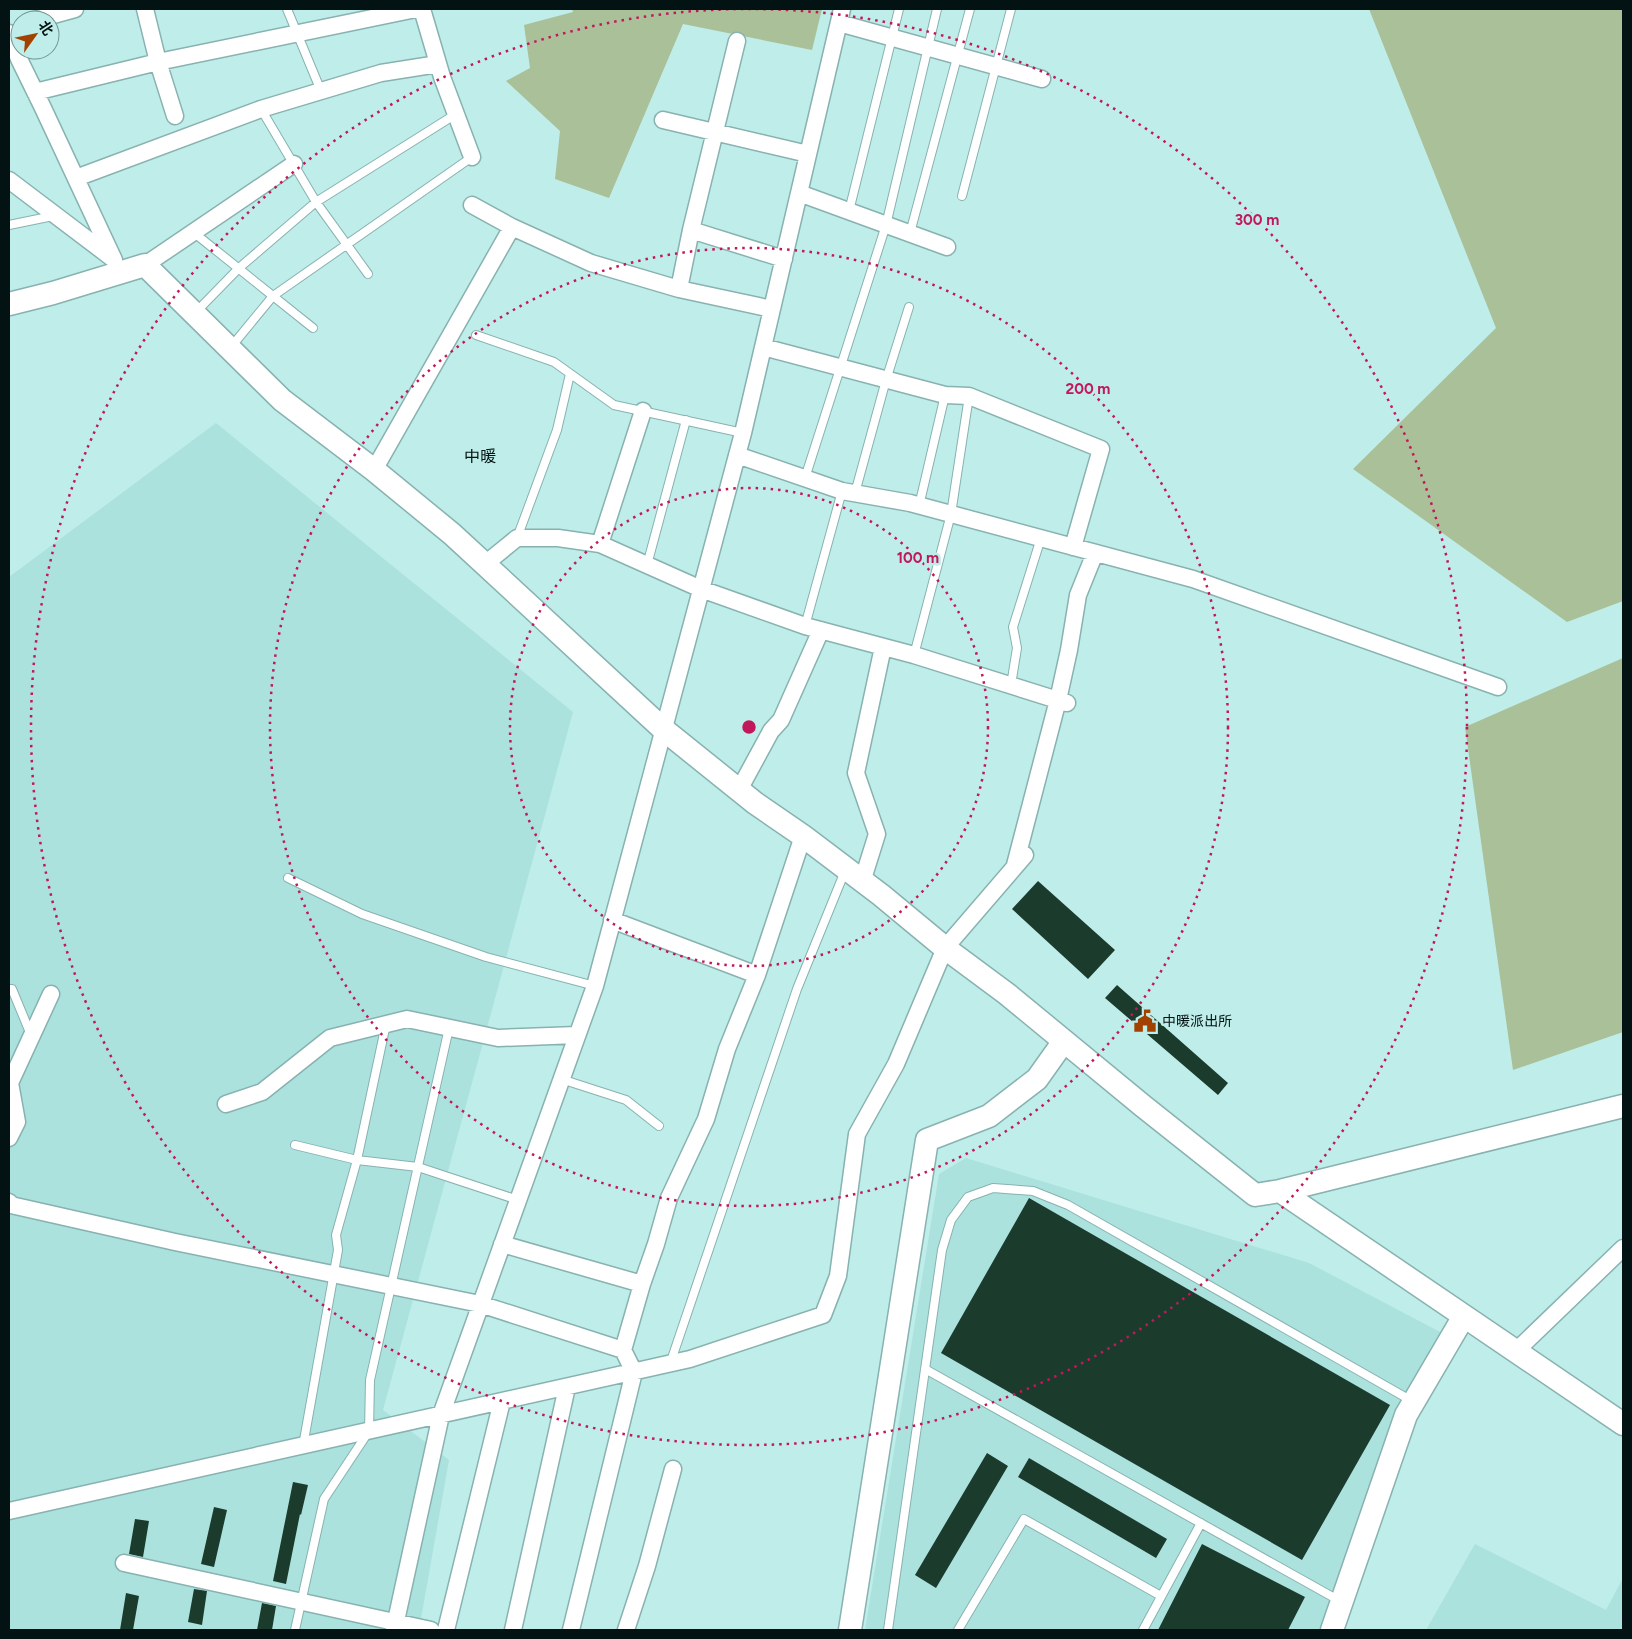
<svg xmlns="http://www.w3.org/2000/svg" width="1632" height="1639" viewBox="0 0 1632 1639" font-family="Figtree,'Noto Sans SC',sans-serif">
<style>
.built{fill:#abe2de}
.green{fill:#a9c099}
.building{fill:#1b3b2c}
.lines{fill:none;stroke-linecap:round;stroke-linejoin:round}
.lane-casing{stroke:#87b2b0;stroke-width:10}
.street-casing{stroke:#87b2b0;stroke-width:19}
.secondary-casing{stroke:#87b2b0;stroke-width:25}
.lane{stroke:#fff;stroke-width:8}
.street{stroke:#fff;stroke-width:16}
.secondary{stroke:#fff;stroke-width:22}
.ring{fill:none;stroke:#c2185b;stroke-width:2.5;stroke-dasharray:2.5 5}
.labels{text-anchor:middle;stroke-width:5;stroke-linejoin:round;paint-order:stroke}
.poi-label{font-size:14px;fill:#031212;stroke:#bfede9;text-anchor:start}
.quarter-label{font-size:16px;fill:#031212;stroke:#bfede9}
.centre{fill:#c2185b;stroke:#bfede9;stroke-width:2.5}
.ring-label{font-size:15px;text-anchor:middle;font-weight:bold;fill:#c2185b;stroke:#bfede9;stroke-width:5;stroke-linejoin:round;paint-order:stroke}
</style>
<rect width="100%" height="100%" fill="#bfede9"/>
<path class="built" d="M216,423l357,289 -190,698 66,50 -30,170h-410v-1053z
M966,1158l343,105 133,70 -121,297h-456l74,-456z
M1475,1544l131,66 17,-32v52h-197z"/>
<path class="green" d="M572,9h250l-10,41 -129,-26 -74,174 -54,-19 5,-48 -54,-50 24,-13 -6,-43 49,-13z
M1369,9h254v592l-56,21 -214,-153 143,-141z
M1623,658v374l-110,38 -48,-343z"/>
<path class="building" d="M1038,881l77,69 -27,29 -76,-70z
M1117,985l111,98 -10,12 -113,-97z
M1029,1198l361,207 -88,155 -361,-207z
M987,1453l21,13 -72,122 -21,-13z
M1029,1458l138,81 -11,19 -138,-81z
M293,1482l15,3 -7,30 -1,-1 -14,70 -13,-3z
M214,1507l13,3 -13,57 -13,-3z
M135,1519l14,2 -6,36 -14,-3z
M1202,1544l103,53 -17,33h-130z
M194,1589l13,2 -5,34 -14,-3z
M126,1593l13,3 -6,34h-13z
M262,1603l14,3 -4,24h-15z"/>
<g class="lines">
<defs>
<path id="lane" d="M287,9l34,82
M261,109l55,93 52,72
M962,196l49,-187
M849,211l50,-202
M9,225l44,-9
M193,232l120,96
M910,233l60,-224
M196,312l43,-44 77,-66 140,-88
M476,335l78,27 60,43 129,28
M231,347l42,-51 199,-139
M805,478l81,-253 51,-216
M855,493l31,-113 23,-73
M919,506l26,-111
M517,538l40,-108 13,-56
M647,565l39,-145
M805,626l37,-135
M914,655l37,-141 18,-118
M1011,685l6,-37 -4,-21 28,-89
M288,878l74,36 124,43 109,29
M9,989h3l19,46
M561,1079l65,21 33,26
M295,1145l62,15 61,7 100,33
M670,1364l127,-375 48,-118
M925,1369l415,232
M303,1446l35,-196 -2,-15 21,-75 29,-136
M295,1630l29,-131 45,-68 1,-51 79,-352
M888,1630l54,-380 9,-30 17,-23 25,-9 40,3 35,14 344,196
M958,1630l66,-111 137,77
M1143,1630l58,-107"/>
<path id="street" d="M145,9l13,53 17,54
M422,9l20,68 30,80
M35,20l40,-11
M839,23l203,56
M9,33l10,26 24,49 71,152
M35,92l123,-30 258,-53
M663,120l145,34
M76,178l185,-69 120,-36 57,-9
M9,180l103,78
M799,193l148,54
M472,205l40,22 79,36 88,26 93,20
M691,230l93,29
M145,265l149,-101
M679,289l12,-59 46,-189
M763,347l182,48 24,1 132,53 -28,98
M737,455l105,36 68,12 283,76 305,108
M374,470l138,-243
M600,544l101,45 104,37 109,29 153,48
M485,564l32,-26h41l42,6 43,-133
M739,790l32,-59 10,-11 40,-90
M1015,865l43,-165 11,-50 9,-55 17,-42
M862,882l15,-48 -21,-61 27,-126
M612,920l145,55 46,-139
M226,1104l36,-12 68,-54 77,-19 91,19 79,-3
M9,1138l8,-16 -7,-39 41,-89
M9,1202l2,3 164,37 305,62 143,46 19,-66 -140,-40
M642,1284l14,-40 13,-46 37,-79 21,-70 30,-74
M1516,1351l107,-103
M9,1511l681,-152 133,-44 15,-39 19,-142 39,-70 49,-116 80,-93
M124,1563l307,67
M394,1630l47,-215 154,-429 148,-553 99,-424
M446,1630l56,-229
M513,1630l54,-243
M571,1630l63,-258 -11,-22
M626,1630l21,-64 26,-97"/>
<path id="secondary" d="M9,304l44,-11 92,-28 137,135 92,70 78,64 211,195 92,74 48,33 78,59 64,53 62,46 136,112 112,89 25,-4 343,-85
M1280,1191l343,233
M850,1630l77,-490 62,-24 48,-37 27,-38
M1332,1630l74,-215 58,-99"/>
</defs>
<use href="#lane" class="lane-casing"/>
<use href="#street" class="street-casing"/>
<use href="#secondary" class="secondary-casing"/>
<use href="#lane" class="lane"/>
<use href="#street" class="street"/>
<use href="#secondary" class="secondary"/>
</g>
<g class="ring">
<circle cx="749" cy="727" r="239"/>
<circle cx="749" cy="727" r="479"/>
<circle cx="749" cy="727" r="718"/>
</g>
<defs>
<symbol id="civic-bare" viewBox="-9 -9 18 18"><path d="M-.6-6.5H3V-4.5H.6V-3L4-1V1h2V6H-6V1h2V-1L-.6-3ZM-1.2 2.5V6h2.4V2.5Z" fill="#a34200" stroke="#bfede9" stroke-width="2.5" paint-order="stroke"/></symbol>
</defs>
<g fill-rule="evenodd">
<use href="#civic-bare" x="1129" y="1005" width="32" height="32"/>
</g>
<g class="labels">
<g class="poi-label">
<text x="1162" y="1026">中暖派出所</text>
</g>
<g class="quarter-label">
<text x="480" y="462">中暖</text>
</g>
</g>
<circle cx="749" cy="727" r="8" class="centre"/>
<g class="ring-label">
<text x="1257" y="225">300 m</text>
<text x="1088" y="394">200 m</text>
<text x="918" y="563">100 m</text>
</g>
<rect width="1632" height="1639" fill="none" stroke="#031212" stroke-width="20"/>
<g transform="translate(35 35) rotate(57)"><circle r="24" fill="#bfede9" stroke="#749593"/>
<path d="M0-4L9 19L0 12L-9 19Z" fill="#a34200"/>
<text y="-8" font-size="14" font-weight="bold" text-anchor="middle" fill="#031212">北</text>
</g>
</svg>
